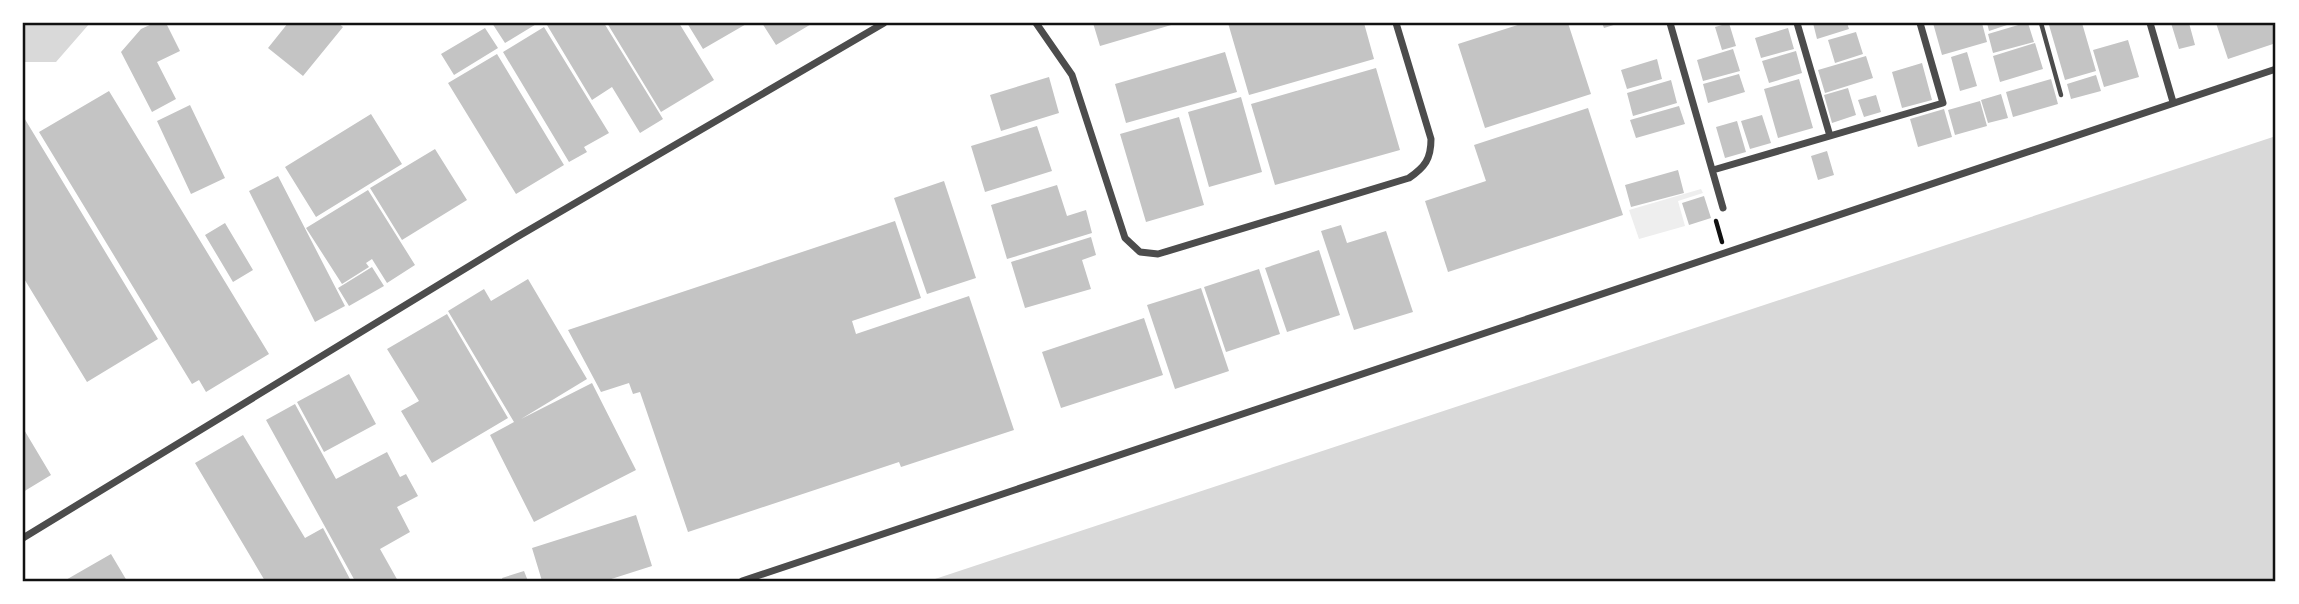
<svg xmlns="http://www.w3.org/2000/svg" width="2299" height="604" viewBox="0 0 2299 604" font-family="Quicksand,sans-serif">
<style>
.green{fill:#eee}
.water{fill:#d9d9d9}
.building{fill:#c4c4c4}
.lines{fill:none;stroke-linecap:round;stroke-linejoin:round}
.path{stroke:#111;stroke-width:4.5}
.service{stroke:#4c4c4c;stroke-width:4.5}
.minor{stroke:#4c4c4c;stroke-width:7}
.neatline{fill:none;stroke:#111;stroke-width:2.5}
</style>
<rect width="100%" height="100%" fill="#fff"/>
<path class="green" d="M1701,189l2,4 -25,8 7,25 -46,13 -10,-29z"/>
<path class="water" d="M23,23h67l-34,39h-33z
M2276,136v445h-1347z"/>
<path class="building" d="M154,23h12l14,28 -23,11 19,37 -24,13 -31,-60 20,-23z
M288,23h50l5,4 -40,49 -35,-28z
M492,23h46l-33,20z
M550,23h54l59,96 -23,14 -28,-46 -20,13 -45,-75z
M607,23h72l35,57 -53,32z
M687,23h61l-45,26z
M762,23h51l-37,22z
M1093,23h85l-78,23z
M1228,23h136l10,36 -125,36z
M1524,23h44l23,71 -106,34 -27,-84z
M1602,23h18l-16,5z
M1729,23l7,23 -14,4 -7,-23z
M1813,23h34l2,6 -32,10z
M1933,23h49l5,19 -45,13z
M1987,23h26l-24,8z
M2025,23h3l6,19 -41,11 -5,-19z
M2057,23h25l14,48 -31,9 -16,-55z
M2171,23h18l6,22 -16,4z
M2216,23h60v20l-48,16z
M544,27l65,106 -25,14 3,5 -18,10 -66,-110z
M485,28l13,20 -44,27 -13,-21z
M1788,28l6,21 -33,9 -6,-20z
M1856,32l7,22 -28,9 -7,-23z
M2128,40l11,37 -35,10 -11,-37z
M2035,43l8,26 -43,13 -7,-26z
M1733,49l7,22 -37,10 -6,-21z
M1796,51l6,22 -33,10 -7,-22z
M1225,52l12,40 -111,31 -11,-39z
M1967,52l10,34 -17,5 -9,-34z
M497,54l67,111 -48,29 -68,-111z
M1866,56l7,22 -48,15 -7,-23z
M1657,59l5,20 -35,10 -6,-19z
M1922,63l10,37 -30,8 -10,-36z
M1376,68l24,82 -125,35 -24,-81z
M1739,74l6,18 -37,11 -5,-19z
M2096,75l5,16 -30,8 -4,-15z
M1049,77l10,36 -58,18 -11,-36z
M1799,79l14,49 -35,10 -14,-49z
M2051,79l7,25 -45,13 -7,-25z
M1671,80l6,23 -44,13 -6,-23z
M1848,88l8,27 -24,8 -8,-28z
M109,91l160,263 -63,38 -7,-12 -7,4 -153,-252z
M2001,94l7,24 -20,5 -7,-23z
M1876,95l5,17 -17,5 -6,-17z
M1241,97l21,75 -53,15 -21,-75z
M1980,101l7,25 -32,9 -7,-25z
M190,105l35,73 -34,16 -34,-73z
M1679,106l6,18 -49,14 -6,-18z
M1588,108l35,107 -175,57 -23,-71 61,-20 -12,-36z
M1944,109l8,28 -34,10 -8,-28z
M371,114l31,50 -86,53 -31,-50z
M1762,115l9,28 -21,6 -9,-28z
M23,116l135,223 -71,43 -64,-105z
M1179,117l25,88 -58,17 -26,-88z
M1737,121l9,31 -21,6 -9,-31z
M1037,126l15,45 -67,21 -14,-46z
M435,149l32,51 -65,40 -32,-52z
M1827,151l7,24 -16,5 -7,-24z
M1678,170l6,23 -53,14 -6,-22z
M278,176l67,130 -30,16 -66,-131z
M944,181l32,97 -49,16 -33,-96z
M1057,185l10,31 19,-6 6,23 -85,26 -16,-54z
M368,190l47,75 -28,18 -15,-24 -6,4 3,4 -27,17 -36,-56z
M1704,196l7,22 -22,7 -7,-22z
M895,221l26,77 -69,23 4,13 113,-38 45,134 -113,37 -2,-5 -211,70 -48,-140 -7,2 -4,-11 -28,9 -33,-62z
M225,223l28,47 -20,12 -28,-47z
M1341,225l6,18 39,-12 27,81 -59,18 -33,-99z
M1091,237l5,18 -14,5 9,29 -66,19 -14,-46z
M1319,250l21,65 -53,17 -22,-64z
M372,267l12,19 -35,20 -11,-18z
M1259,269l21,65 -54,18 -22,-65z
M528,279l59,100 -66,40 71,-36 44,87 -102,52 -44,-87 24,-13 -66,-111 36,-22 7,12z
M1201,288l28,83 -54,18 -28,-84z
M447,314l61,104 -76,45 -31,-52 18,-10 -32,-52z
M1144,318l19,57 -102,33 -19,-56z
M349,374l27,50 -52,28 -27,-50z
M295,404l41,75 51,-27 13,25 6,-3 12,22 -21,11 13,25 -30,17 18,32h-43l-89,-161z
M23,428l28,47 -28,17z
M243,435l62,103 18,-10 28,53h-86l-70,-118z
M636,515l16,51 -47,15h-63l-10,-33z
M111,554l16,27h-63z
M524,571l4,10h-25l-1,-3z"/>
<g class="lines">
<path class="path" d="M1716,221l6,21"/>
<path class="service" d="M2041,23l20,72"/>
<path class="minor" d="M1036,23l36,52 53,163 15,14 18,2 251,-76c16,-11 22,-19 22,-39l-35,-116
M1670,23l53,185
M1797,23l33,113
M2150,23l23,79
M1713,170l230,-67 -23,-80
M23,538l494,-301 367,-214
M742,581l1534,-512"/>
</g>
<rect width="2299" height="604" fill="none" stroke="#ffffff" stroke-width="49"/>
<rect x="24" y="24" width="2250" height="556" class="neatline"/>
</svg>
